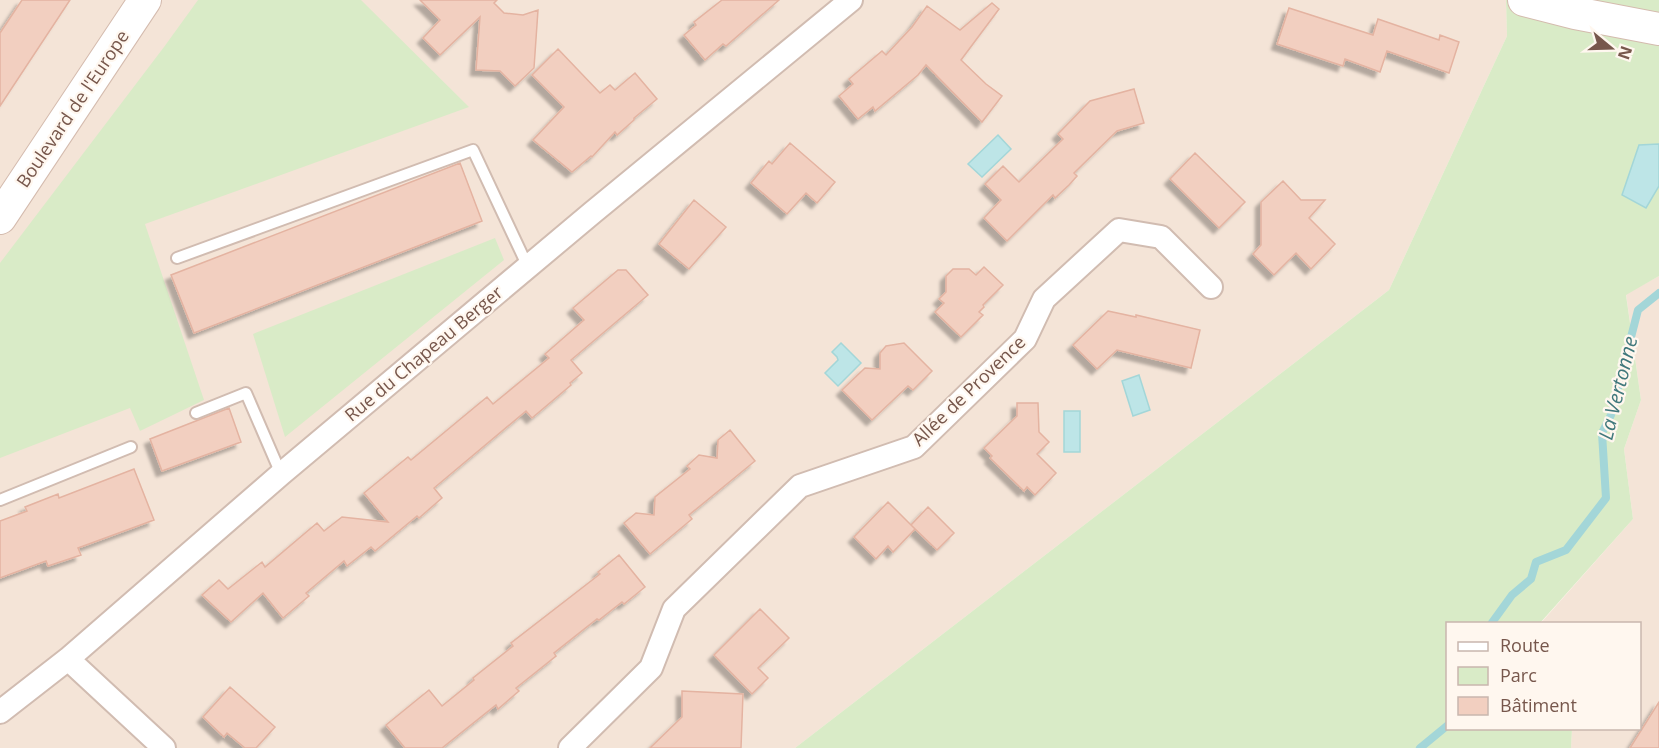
<svg xmlns="http://www.w3.org/2000/svg" width="1659" height="748" viewBox="0 0 1659 748" font-family="'Open Sans',sans-serif">
<style>
.residential{fill:#f4e4d7}
.green{fill:#d9ebc7}
.water{fill:#bde5e7;stroke:#a3d6d8;stroke-width:1.5}
.lines{fill:none;stroke-linecap:round;stroke-linejoin:round}
.stream{stroke:#a3d6d8;stroke-width:8}
.building{fill:#f2cfc0;stroke:#e4b3a1;stroke-width:1.5;filter:url(#shadow)}
.lane-casing{stroke:#d1bcb1;stroke-width:14}
.street-casing{stroke:#d1bcb1;stroke-width:26}
.secondary-casing{stroke:#d4bbae;stroke-width:34}
.lane{stroke:#fff;stroke-width:10}
.street{stroke:#fff;stroke-width:22}
.secondary{stroke:#fff;stroke-width:32}
.labels{text-anchor:middle;stroke-width:4.5;stroke-linejoin:round;paint-order:stroke}
.street-label{font-size:18px;fill:#77574c;stroke:#fff7ef}
.water-label{font-size:20px;font-style:italic;fill:#40787c;stroke:#fff7ef}
</style>
<defs>
<filter id="shadow"><feDropShadow dx="-5.5" dy="5.5" stdDeviation="1.5" flood-color="#0004"/></filter>
</defs>
<rect width="100%" height="100%" fill="#fcf3e9"/>
<path class="residential" d="M0,0h1506l1,36 -118,254 -594,458h-795z
M1659,276v472h-88l1,-19 68,-1v-104h-100l93,-105 -9,-70 17,-49 -15,-106z"/>
<path class="green" d="M198,0h163l108,107 -324,117 59,176 -64,31 -10,-23 -130,50v-195l164,-216z
M1506,0h153v276l-33,19 15,105 -17,49 9,70 -93,104 -92,1v104l124,1 -1,19h-776l594,-458 118,-254z
M495,238l9,22 -219,177 -32,-103z"/>
<path class="water" d="M998,135l13,14 -29,28 -14,-13z
M1659,144v42l-13,22 -24,-13 17,-50z
M841,343l20,20 -23,23 -13,-13 13,-13 -1,-3 -5,-5z
M1139,375l11,35 -17,6 -11,-35z
M1064,411h16v41h-16z"/>
<g class="lines">
<path class="stream" d="M1491,624l21,-29 19,-16 5,-17 30,-12 40,-52 -4,-65 9,-18 27,-105 21,-17
M1420,748l28,-23"/>
</g>
<path class="building" d="M22,0h48l-70,106v-73z
M420,0h77l-3,3 10,10 19,2 15,-5 -4,58 -19,18 -15,-15 -24,-1 4,-53 -40,38 -17,-17 17,-18z
M722,0h57l-53,46 -3,-2 -18,16 -21,-25 12,-10 -2,-3z
M992,3l7,6 -38,51 25,24 16,12 -20,26 -56,-57 -8,10 -43,36 -2,-4 -15,12 -19,-23 14,-12 -4,-5 33,-28 4,4 26,-28 15,-21 33,24z
M1289,8l84,27 5,-16 61,21 1,-5 19,7 -10,31 -62,-22 -7,21 -35,-13 -2,7 -66,-22z
M558,49l42,44 10,-8 5,5 20,-17 22,26 -23,19v2l-17,15 -2,-3 -23,25 -1,-1 -19,16 -39,-32 31,-33 -32,-32z
M1134,89l10,34 -27,8 -43,42 3,3 -8,9 -14,13 -2,-3 -46,46 -23,-23 17,-18 -16,-16 18,-18 16,16 44,-43 -5,-5 32,-33z
M790,143l45,39 -18,21 -11,-10 -19,21 -36,-31 18,-22 3,3z
M1195,153l50,49 -26,26 -49,-49z
M460,163l22,58 -288,112 -23,-58z
M1283,181l18,19h24l-16,18 26,26 -24,25 -15,-16 -22,22 -21,-21 8,-9v-43z
M694,200l32,27 -37,42 -30,-25z
M984,267l19,18 -20,20 1,2 -5,5 4,3 -22,22 -26,-25 9,-9 -5,-4 7,-7v-16l7,-7h16l7,6z
M618,270h8l22,25 -77,65 11,13 -12,10 1,2 -39,33 -6,-7 -92,77 8,10 -23,20 -2,-2 -42,35 -4,-4 -24,19 -3,-5 -38,32 3,3 -26,22 -20,-25 -32,29 -29,-27 17,-15 9,9 34,-27 3,5 52,-44 7,8 18,-14 46,5 -24,-29 44,-36 3,3 76,-63 6,7 56,-46 -4,-4 39,-34 -11,-12z
M1108,311l28,6v-2l64,15 -9,38 -74,-18 -20,19 -24,-24z
M904,343l28,28 -19,19 -5,-4 -36,34 -30,-30 23,-22 15,1v-16l6,-7z
M1017,403h21l1,29 10,10 -12,12 19,19 -21,22 -8,-8 -3,4 -34,-33 2,-2 -8,-8 33,-32z
M229,408l12,34 -79,29 -12,-32z
M730,430l25,31 -66,54 3,4 -42,35 -26,-31 12,-10 18,2 1,-18 35,-28 -3,-3 12,-11 18,3 1,-18z
M134,469l20,51 -76,28 3,7 -33,11 -2,-5 -46,17v-57l27,-10 -2,-4 33,-13 1,4z
M888,502l27,27 -22,23 -5,-6 -12,13 -22,-22z
M928,507l26,26 -17,17 -26,-25z
M619,555l26,32 -21,17 -2,-2 -23,18 -2,-1 -43,34 2,3 -40,32 3,3 -21,18 -2,-4 -54,43h-37l-19,-23 43,-35 13,16 32,-26 -1,-2 40,-32 -2,-3 89,-69 -2,-2z
M760,609l29,29 -31,30 10,10 -16,16 -38,-39z
M230,687l45,40 -19,21h-11l-18,-15 -3,4 -21,-20z
M682,691l61,3 -2,54h-91l32,-31z
M1659,702v46h-29z"/>
<g class="lines">
<defs>
<path id="lane" d="M177,258l296,-108 55,117
M196,413l50,-20 35,81
M0,500l131,-53"/>
<path id="street" d="M68,659l96,89
M0,712l68,-53 213,-185 311,-261 259,-213
M570,748l81,-80 23,-59 126,-123 114,-39 111,-108 19,-40 75,-69 42,7 50,50"/>
<path id="secondary" d="M1524,0l51,13 84,16
M0,218l145,-218"/>
</defs>
<use href="#lane" class="lane-casing"/>
<use href="#street" class="street-casing"/>
<use href="#secondary" class="secondary-casing"/>
<use href="#lane" class="lane"/>
<use href="#street" class="street"/>
<use href="#secondary" class="secondary"/>
</g>
<g class="labels">
<g class="street-label">
<text transform="translate(73 109) rotate(-56)" y="6">Boulevard de l'Europe</text>
<text transform="translate(424 354) rotate(-40)" y="6">Rue du Chapeau Berger</text>
<text transform="translate(969 391) rotate(-44)" y="6">Allée de Provence</text>
</g>
<g class="water-label">
<text transform="translate(1618 388) rotate(-76)" y="7">La Vertonne</text>
</g>
</g>
<rect x="1446" y="622" width="195" height="108" fill="#fff7ef" stroke="#c9b7ae" stroke-width="1.5"/>
<rect x="1458" y="642" width="30" height="9" fill="#ffffff" stroke="#c9b7ae" stroke-width="1.5"/>
<text x="1500" y="652" font-size="18" fill="#77574c">Route</text>
<rect x="1458" y="667" width="30" height="18" fill="#d9ebc7" stroke="#c9b7ae" stroke-width="1.5"/>
<text x="1500" y="682" font-size="18" fill="#77574c">Parc</text>
<rect x="1458" y="697" width="30" height="18" fill="#f2cfc0" stroke="#c9b7ae" stroke-width="1.5"/>
<text x="1500" y="712" font-size="18" fill="#77574c">Bâtiment</text>
<g transform="translate(1611 48) rotate(109)" stroke="#fff7ef" stroke-width="4.5" paint-order="stroke">
<path d="M0-4.5L10 22L0 15L-10 22Z" fill="#77574c"/>
<text y="-9" font-size="16" font-weight="bold" text-anchor="middle" fill="#77574c">N</text>
</g>
</svg>
